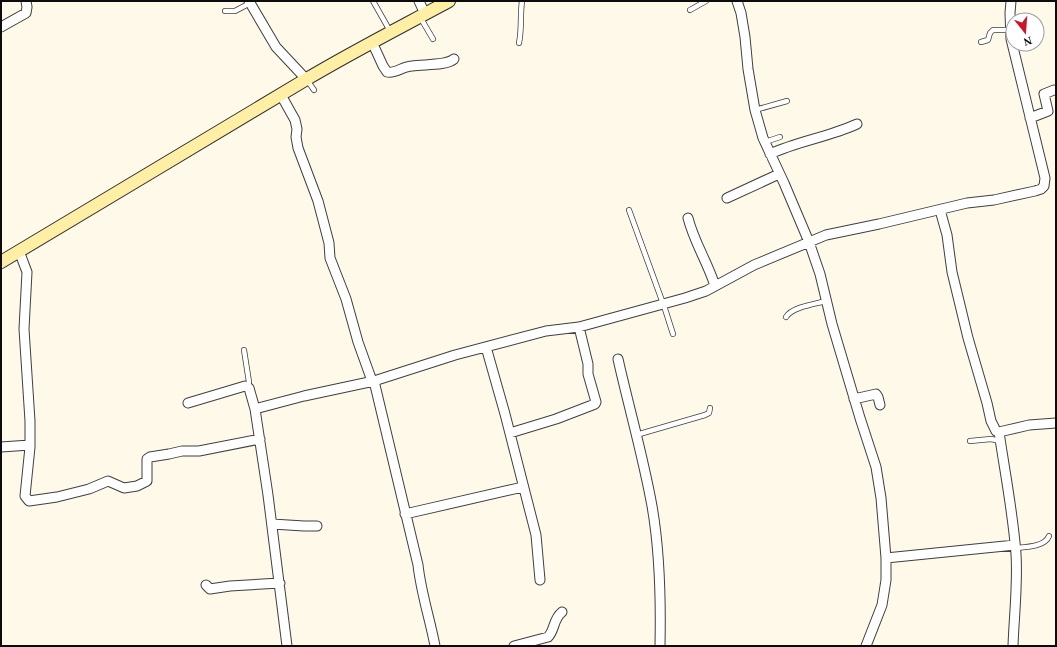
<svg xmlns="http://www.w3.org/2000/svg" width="1057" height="647" viewBox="0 0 1057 647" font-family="'Times New Roman',serif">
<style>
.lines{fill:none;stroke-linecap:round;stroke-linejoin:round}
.lane-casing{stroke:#3f3f3f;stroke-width:6}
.street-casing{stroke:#3f3f3f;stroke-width:11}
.secondary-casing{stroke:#2e2e2e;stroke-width:14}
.lane{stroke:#fff;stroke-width:4.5}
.street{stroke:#fff;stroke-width:9}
.secondary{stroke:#ffeea5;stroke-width:12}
</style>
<rect width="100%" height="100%" fill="#fff9ea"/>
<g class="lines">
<defs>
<path id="lane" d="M373,1l17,30
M690,10l16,-9
M225,11h10l17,-9
M420,17l13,22
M981,42l7,-2 2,-7 3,-3h17
M519,43c3,-14 1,-28 3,-42
M307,80l7,10
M755,110l32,-9
M765,142l15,-5
M629,210l36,99 8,25
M786,317c6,-10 29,-13 40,-16
M244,350l5,32 -1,4
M636,435l69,-20 4,-2 1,-5
M970,441l21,-2 9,2
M1015,548c10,-1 30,-1 34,-12"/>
<path id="street" d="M249,1l27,46 30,32
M419,1l6,13
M737,1l4,12 4,24 3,32 7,41 8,28 21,45 25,59 11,32 12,50 28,94 16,49 5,31 5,60v22l-4,25 -16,41
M1,27l25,-14 1,-6 -1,-6
M372,42l11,24 4,6c9,2 16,-6 25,-6 11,-2 34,0 42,-7
M281,95l14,25 2,9 -1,8 2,11 20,53 11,42 1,15 16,41 12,43 14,39
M1030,118l18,-7 -4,-17 10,-4
M770,154c28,-13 59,-17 87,-30
M727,198l52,-24
M940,210l7,25 5,37 16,66 19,65 4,18 5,10 3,1c6,41 14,81 17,122 2,30 -2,62 -3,92
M688,218c6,24 20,45 27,68
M19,251l8,21 -3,57 6,92v26l-5,49 4,5 28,-4 32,-8 19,-8 16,7 13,-2 10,-5v-22l3,-2 19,-3 13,-3h17l61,-12
M486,347l19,67 31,121 4,45
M618,359c11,49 25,97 34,147 8,46 9,93 8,140
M374,381l44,184c3,28 12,54 17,81
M854,399l22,-5 2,3 2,8
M188,403l57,-17 4,2 6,21 13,86 19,151
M255,409l49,-13 70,-15 81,-26 91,-24 33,-4 106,-29 21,-7 48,-26 72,-30 53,-11 88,-21 27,-3 41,-9 6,-2 3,-3 1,-8 -34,-139 -1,-26 1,-12
M999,432l30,-7 27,-2
M510,433l46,-14 39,-15 1,-2 -8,-28v-10l-9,-37
M1,447l29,-2
M405,514l118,-27
M272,524l32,2h13
M886,558l129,-13
M206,585l4,4 20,-3 50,-3
M514,646l34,-9c7,-7 5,-18 14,-25"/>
<path id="secondary" d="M1,262c102,-60 202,-122 304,-182 47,-28 96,-53 144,-79"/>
</defs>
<use href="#lane" class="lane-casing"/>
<use href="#street" class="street-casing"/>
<use href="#secondary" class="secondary-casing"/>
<use href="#lane" class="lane"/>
<use href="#street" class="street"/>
<use href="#secondary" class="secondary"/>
</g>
<rect width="1057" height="647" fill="none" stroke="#0c0c0c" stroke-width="4"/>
<g transform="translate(1025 32) rotate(163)"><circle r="19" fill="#ffffff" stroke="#9e9e9e"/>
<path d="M0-3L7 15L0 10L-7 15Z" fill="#c9162d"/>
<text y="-6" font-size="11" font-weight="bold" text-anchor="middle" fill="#0c0c0c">N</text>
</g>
</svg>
